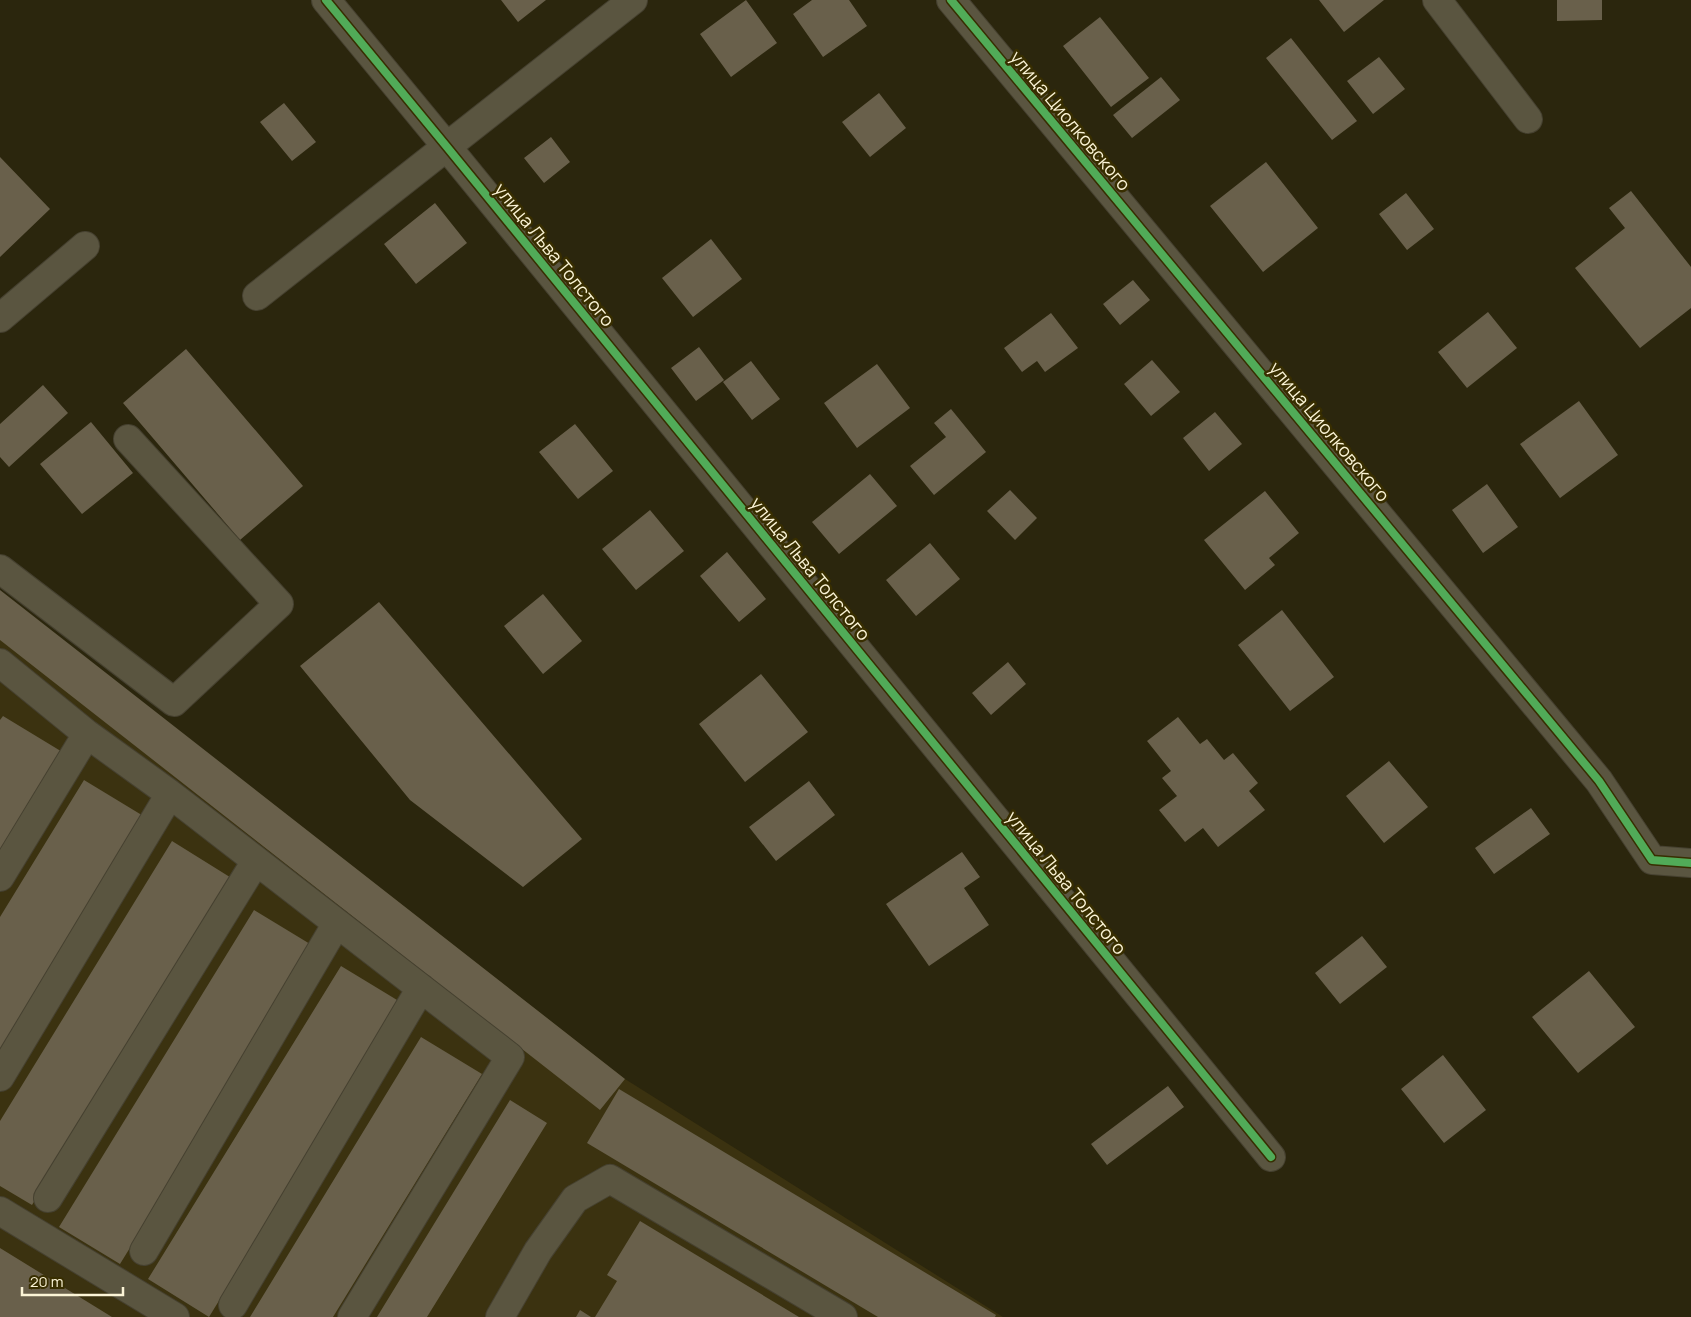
<svg xmlns="http://www.w3.org/2000/svg" width="1691" height="1317" viewBox="0 0 1691 1317" font-family="Manrope,sans-serif">
<style>
.built{fill:#3b3210}
.building{fill:#69604b}
.lines{fill:none;stroke-linecap:round;stroke-linejoin:round}
.minor-casing{stroke:#464130;stroke-width:30}
.minor{stroke:#5a5540;stroke-width:28}
.cycleway-casing{stroke:#382e00;stroke-width:11}
.cycleway{stroke:#51ab58;stroke-width:8}
.labels{text-anchor:middle;stroke-width:5;stroke-linejoin:round;paint-order:stroke}
.street-label{font-size:18px;fill:#fbf4d6;stroke:#382e00}
</style>
<rect width="100%" height="100%" fill="#2b260d"/>
<path class="built" d="M0,591l625,488 378,238h-1003z"/>
<path class="building" d="M501,0h45l-28,22z
M746,0l31,43 -46,34 -31,-43z
M812,0h37l18,26 -44,31 -30,-43z
M1319,0h65l-40,32z
M1557,0h45v20l-45,1z
M1100,17l49,61 -38,29 -48,-61z
M1291,38l66,83 -25,19 -66,-82z
M1379,57l26,32 -32,25 -26,-33z
M1161,77l19,23 -48,38 -19,-23z
M879,93l27,35 -36,29 -28,-35z
M284,103l32,39 -24,19 -32,-39z
M551,137l19,25 -26,21 -20,-25z
M0,157l50,52 -50,48z
M1266,162l52,66 -55,44 -53,-66z
M1631,191l60,76v41l-51,40 -65,-80 50,-40 -16,-20z
M1406,193l28,36 -27,21 -28,-36z
M435,203l32,40 -51,41 -32,-40z
M711,239l31,40 -49,38 -31,-39z
M1133,280l17,20 -30,25 -17,-21z
M1488,312l29,36 -50,40 -29,-36z
M1051,313l27,35 -33,24 -8,-11 -15,11 -18,-24z
M699,347l25,33 -28,21 -25,-33z
M186,349l117,137 -63,54 -117,-137z
M1152,360l28,32 -29,24 -27,-32z
M751,361l29,38 -28,21 -29,-38z
M877,364l33,44 -53,40 -33,-45z
M43,385l25,28 -59,54 -9,-10v-33z
M1579,401l39,54 -58,43 -40,-54z
M951,409l35,43 -52,43 -24,-29 36,-29 -12,-14z
M1215,412l27,32 -33,27 -26,-33z
M91,422l42,51 -51,41 -42,-50z
M575,424l38,47 -35,28 -39,-47z
M870,474l27,32 -58,48 -27,-32z
M1487,484l31,43 -35,26 -31,-43z
M1010,490l27,28 -22,22 -28,-29z
M1265,491l34,42 -30,25 6,7 -30,25 -41,-50z
M650,510l34,41 -48,39 -34,-41z
M930,543l30,36 -44,37 -30,-36z
M727,552l39,47 -27,23 -39,-46z
M0,590l625,489 -25,31 -600,-470z
M543,594l39,47 -39,33 -39,-48z
M379,602l203,237 -59,48 -113,-87 -110,-134z
M1282,610l52,67 -44,34 -52,-66z
M1008,662l18,22 -35,31 -19,-22z
M761,674l47,58 -63,50 -46,-58z
M3,716l61,37 -64,104v-137z
M1178,717l22,27 7,-5 17,21 9,-7 25,30 -9,8 16,19 -47,37 -15,-19 -18,14 -26,-32 18,-14 -15,-18 9,-7 -24,-30z
M1389,761l39,46 -44,36 -38,-47z
M84,780l61,37 -145,236v-136z
M809,781l26,34 -59,46 -27,-34z
M1531,808l19,26 -56,40 -19,-26z
M172,841l61,38 -201,326 -32,-19v-65z
M962,852l18,25 -16,11 25,37 -60,41 -43,-62z
M254,910l61,37 -195,317 -61,-37z
M1362,936l25,31 -47,37 -25,-31z
M341,966l61,37 -193,314 -61,-38z
M1589,971l46,56 -57,46 -46,-56z
M421,1037l61,37 -149,243h-83z
M1443,1055l43,55 -42,33 -43,-54z
M1168,1086l16,21 -77,58 -16,-21z
M619,1089l377,226 -1,2h-117l-291,-174z
M510,1100l37,23 -120,194h-50z
M640,1221l159,96h-204l22,-36 -10,-6z
M0,1248l112,69h-112z
M580,1310l11,7h-15z"/>
<g class="lines">
<defs>
<path id="minor" d="M326,0l121,147 824,1010
M951,0l648,781 53,79 39,3
M1437,0l91,119
M257,296l376,-296
M0,318l85,-72
M0,569l174,133 105,-98 -151,-165
M0,663l87,71 83,60 340,263 -158,260
M0,877l87,-143
M0,1077l170,-283
M48,1198l208,-337
M0,1211l175,106
M144,1251l193,-328
M233,1305l188,-317
M500,1317l38,-66 37,-52 35,-20 233,138"/>
</defs>
<use href="#minor" class="minor-casing"/>
<use href="#minor" class="minor"/>
<defs>
<path id="cycleway" d="M326,0l121,147 824,1010
M951,0l648,781 53,79 39,3"/>
</defs>
<use href="#cycleway" class="cycleway-casing"/>
<use href="#cycleway" class="cycleway"/>
</g>
<g class="labels">
<g class="street-label">
<text transform="translate(1070 121) rotate(50)" y="6">улица Циолковского</text>
<text transform="translate(554 255) rotate(51)" y="6">улица Льва Толстого</text>
<text transform="translate(1329 432) rotate(50)" y="6">улица Циолковского</text>
<text transform="translate(810 569) rotate(51)" y="6">улица Льва Толстого</text>
<text transform="translate(1066 883) rotate(51)" y="6">улица Льва Толстого</text>
</g>
</g>
<path d="M22 1287v8h101v-8" fill="none" stroke="#fbf4d6" stroke-width="2.5"/>
<text x="30" y="1287" font-size="15" fill="#fbf4d6" stroke="#382e00" stroke-width="4" paint-order="stroke">20 m</text>
</svg>
